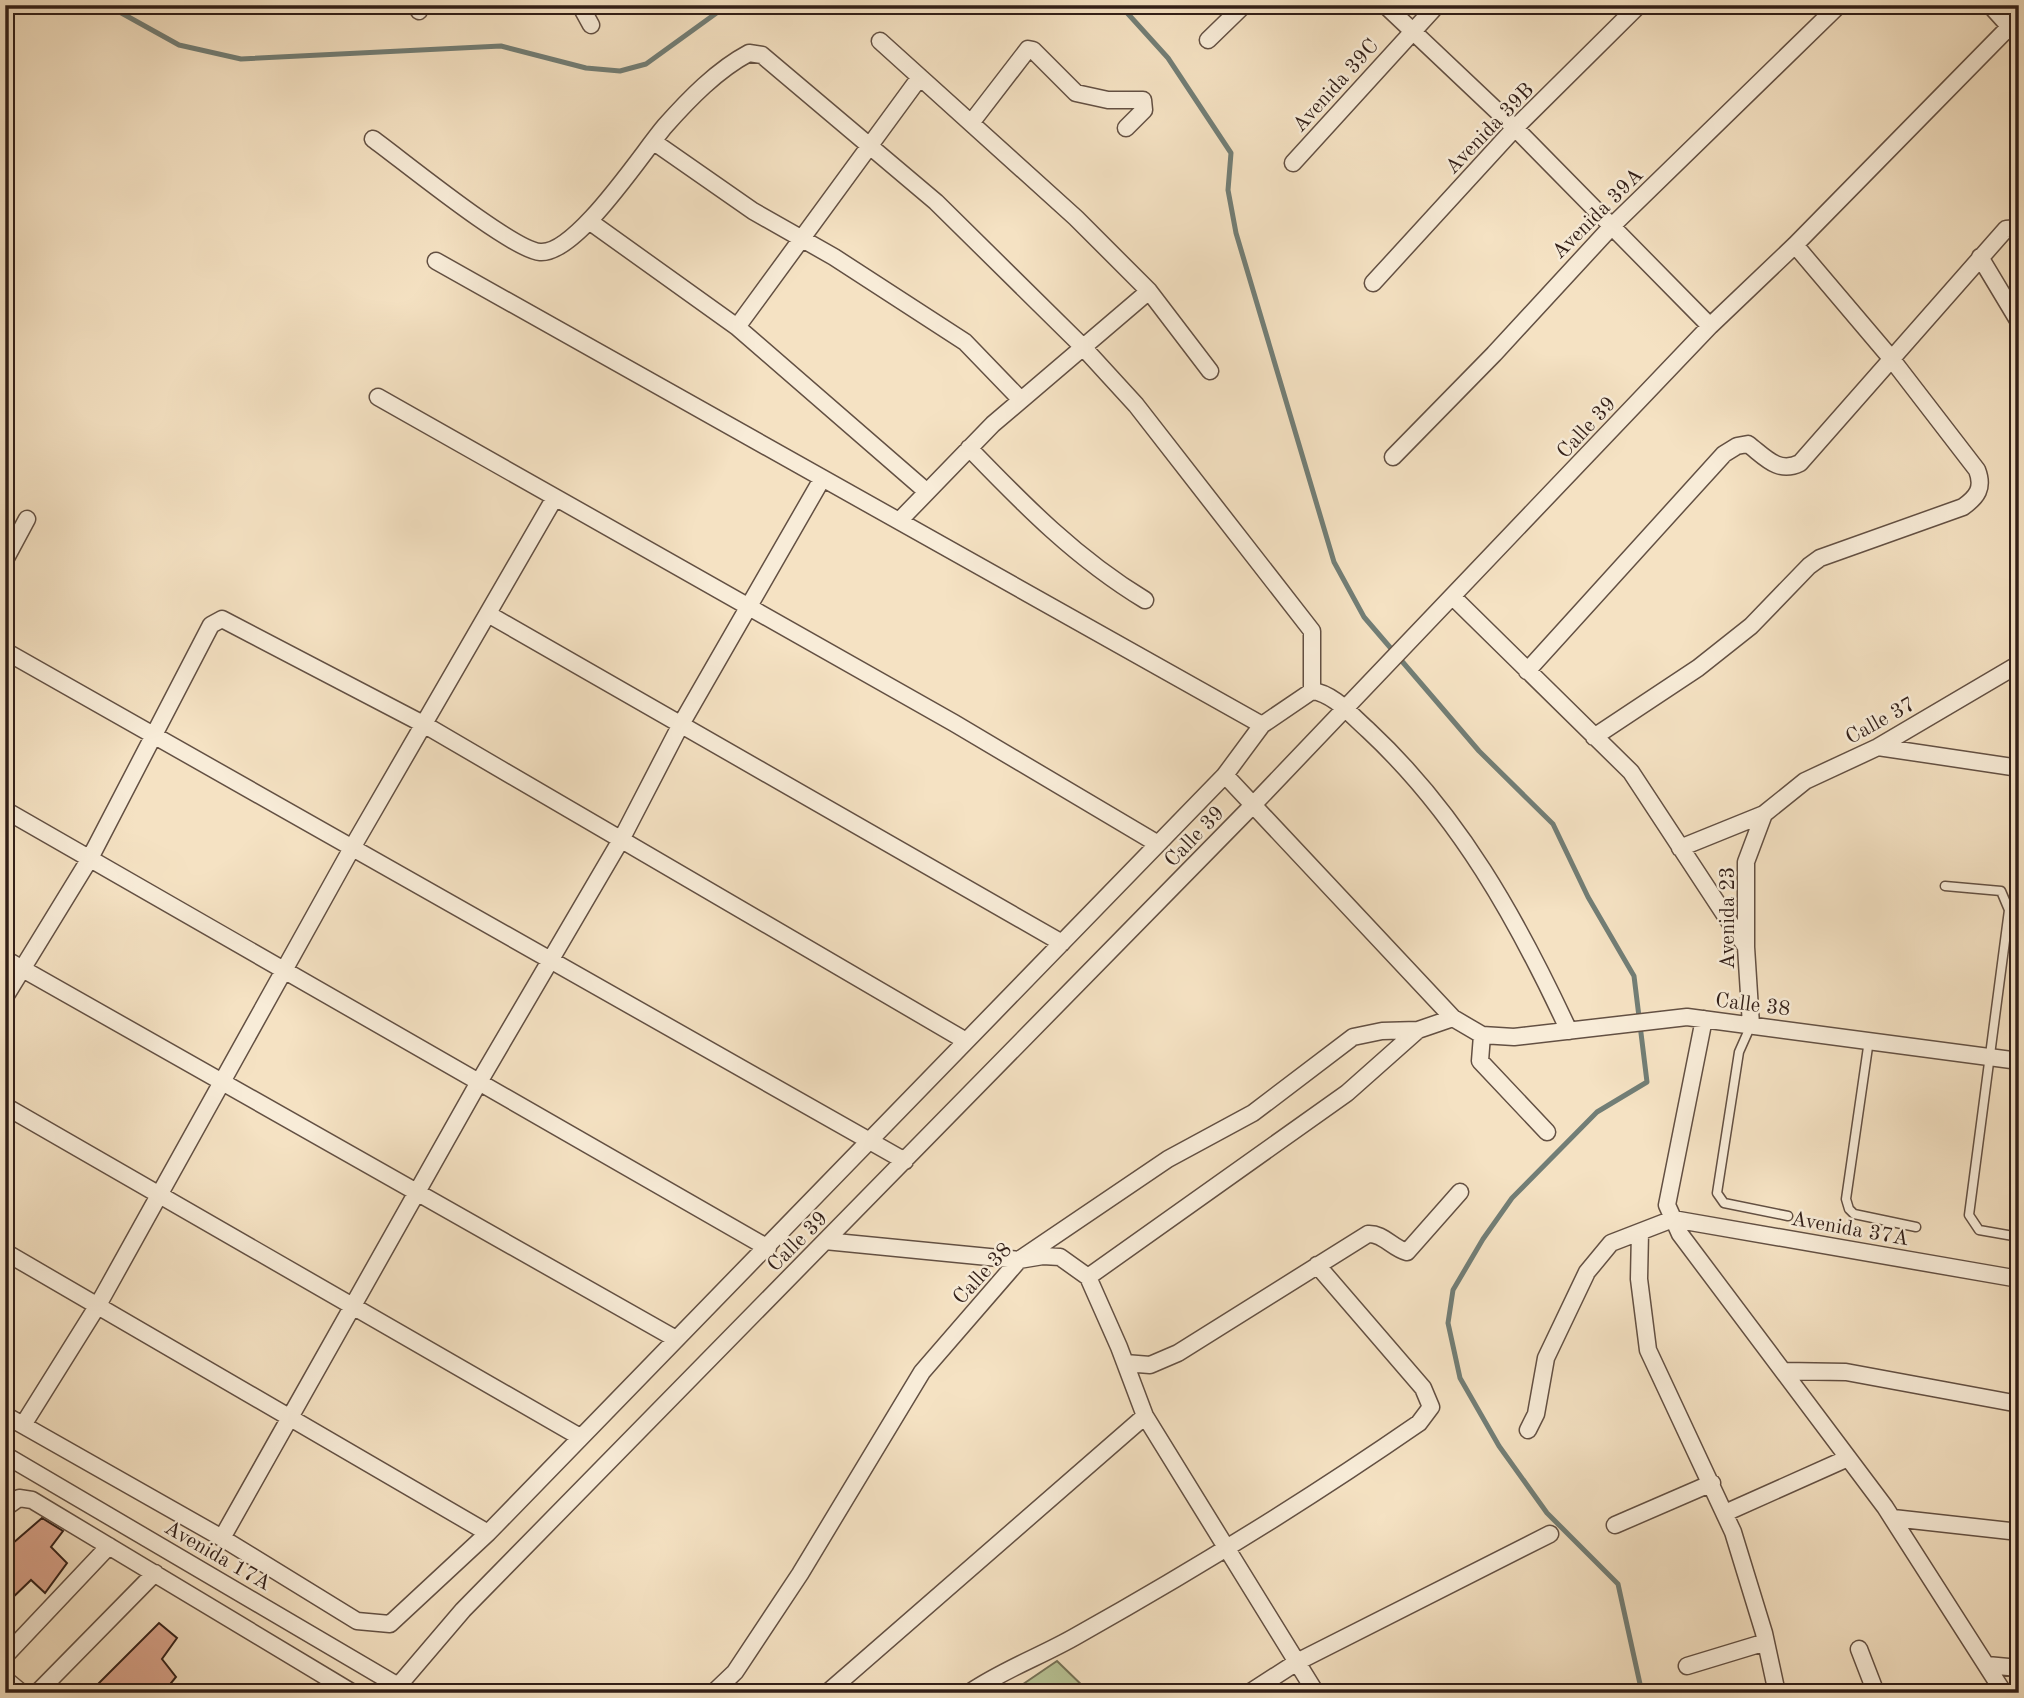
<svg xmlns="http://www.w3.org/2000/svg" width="2024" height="1698" viewBox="0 0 2024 1698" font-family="'Old Standard TT',serif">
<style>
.green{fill:#b8c496;stroke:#757257;stroke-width:2}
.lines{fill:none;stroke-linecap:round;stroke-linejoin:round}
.stream{stroke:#727e76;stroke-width:5}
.building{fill:#dba58d;stroke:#321f18;stroke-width:2}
.lane-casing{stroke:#635043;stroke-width:11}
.street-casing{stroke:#635043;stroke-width:19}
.lane{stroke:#f8ecd8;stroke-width:8}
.street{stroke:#f8ecd8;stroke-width:16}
.labels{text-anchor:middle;stroke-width:5;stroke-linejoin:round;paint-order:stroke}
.street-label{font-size:21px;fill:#321f18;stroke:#f8ecd8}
</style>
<rect width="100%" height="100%" fill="#f5e2c3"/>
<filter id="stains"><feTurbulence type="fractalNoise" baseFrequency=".00286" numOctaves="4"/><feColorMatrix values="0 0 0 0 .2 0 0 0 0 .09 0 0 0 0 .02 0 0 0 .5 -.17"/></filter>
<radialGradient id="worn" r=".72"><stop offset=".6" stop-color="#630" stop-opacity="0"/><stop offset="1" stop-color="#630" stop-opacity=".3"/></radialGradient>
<path class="green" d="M1057,1661l33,32h-80z"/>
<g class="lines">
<path class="stream" d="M107,5l72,40 62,14 260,-13 85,22 34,3 26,-7 76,-55 14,-4
M1120,5l48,53 63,95 -3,37 8,43 98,329 30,55 115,134 74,73 35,73 46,79 13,106 -50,30 -85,86 -29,41 -30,51 -5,33 12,55 39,68 48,67 71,71 24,109"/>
</g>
<path class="building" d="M42,1518l21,13 -12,16 16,16 -22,30 -14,-13 -26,25v-55z
M159,1623l18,15 -15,21 14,18 -13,16h-19l-10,-7 -7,7h-38z"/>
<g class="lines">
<defs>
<path id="lane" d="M1945,886l56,5 8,19 -40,305 10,15 40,7
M1751,1025l-12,27 -22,141 7,10 64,13
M1869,1040l-23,159 3,10 5,5 62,13"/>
<path id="street" d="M416,5l3,6
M580,5l11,20
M1385,5l130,123 195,198
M1990,5l29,32
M1208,40l36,-35
M880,41l196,177 73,73 61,80
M971,123l57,-74 5,1 43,43 32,7h35l1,10 -18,18
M373,139c29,21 139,111 167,113 36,3 102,-99 125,-126 24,-27 52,-56 84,-73l13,2 174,147 146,144 54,59 176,226v60
M654,142l99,69 81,46 131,85 56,58
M1293,163l144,-158
M589,221l148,106 189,164
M1980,257l39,65
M436,261l826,464
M1373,283l142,-155 124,-123
M737,327l183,-250
M378,397l576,326 204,121
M969,448c55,57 108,111 176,152
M1393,457l101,-103 119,-129 226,-220
M899,521l94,-97 156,-133
M5,560l22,-41
M1453,597l178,175 115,175
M488,614l574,329
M5,651l900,510
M1527,671l197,-217 13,-8 11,-2c17,13 30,30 52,19l206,-234 13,-1
M1594,737l104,-69 53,-42 58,-60 11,-8 143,-51c14,-10 21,-19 14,-37l-87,-113 -95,-112
M1878,747l141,21
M1225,775l37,-50 50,-34c21,2 40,25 56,39 91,85 149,189 201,301
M5,810l763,438
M1680,848l84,-34 41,-33 73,-34 141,-83
M5,959l671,380
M5,997l84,-137 122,-235 11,-6 203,106 541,316
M1704,1019l-37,186 13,29 205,273 119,186
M1751,1025l-5,-78v-85l18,-48
M1482,1035l-2,26 67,71
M5,1106l575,331
M1640,1232l-1,47 9,71 85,182 31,101 13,60
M825,1241l194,19 24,-4 17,1 28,20 31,70 26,69 171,277
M5,1252l483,281
M1088,1277l259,-184 71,-63
M1125,1363l25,2 28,-12 190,-119c15,-1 24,14 39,18l53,-60
M1783,1371l63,1 173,32
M5,1415l217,123 135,83 33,3 98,-91 737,-758 228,243 29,17 32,2 173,-20 332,44
M23,1425l75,-120 254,-457 202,-349
M1528,1430l8,-16 10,-56 41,-86 24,-29 62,-24 346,60
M5,1455l405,238
M5,1508l14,-10 13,2 321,193
M1725,1513l123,-55
M1893,1518l126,14
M1615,1525l97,-42
M222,1538l257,-456 143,-244 58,-112 142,-247
M1859,1649l17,44
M5,1656l104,-110
M1987,1665l32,3
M1687,1666l79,-24
M5,1679l17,14
M399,1685l64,-75 789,-804 458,-480 85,-81 224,-228
M37,1693l118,-120
M713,1693l22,-21 65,-98 122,-202 97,-112 149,-101 85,-46 100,-76 29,-6 36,-1 35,-12
M827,1693l318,-277
M969,1693c35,-24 73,-37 109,-58 116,-65 231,-136 341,-212l12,-16 -8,-19 -106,-123
M1249,1693l48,-31 253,-128"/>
</defs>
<use href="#lane" class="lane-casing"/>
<use href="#street" class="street-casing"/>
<use href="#lane" class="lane"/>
<use href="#street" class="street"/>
</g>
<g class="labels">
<g class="street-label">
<text transform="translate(1335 85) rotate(-48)" y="7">Avenida 39C</text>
<text transform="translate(1489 128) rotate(-46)" y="7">Avenida 39B</text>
<text transform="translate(1597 213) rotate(-45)" y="7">Avenida 39A</text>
<text transform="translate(1586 427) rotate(-47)" y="7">Calle 39</text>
<text transform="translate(1880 720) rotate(-29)" y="7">Calle 37</text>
<text transform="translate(1194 836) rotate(-46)" y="7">Calle 39</text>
<text transform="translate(1727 918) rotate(-90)" y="7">Avenida 23</text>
<text transform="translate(1753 1004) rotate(7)" y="7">Calle 38</text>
<text transform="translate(1850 1228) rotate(10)" y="7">Avenida 37A</text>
<text transform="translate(797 1241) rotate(-45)" y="7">Calle 39</text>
<text transform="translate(982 1273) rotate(-47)" y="7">Calle 38</text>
<text transform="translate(218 1555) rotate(30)" y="7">Avenida 17A</text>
</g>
</g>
<rect width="2024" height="1698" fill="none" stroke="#f5e2c3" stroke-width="28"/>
<rect x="7" y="7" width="2010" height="1684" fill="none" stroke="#321f18" stroke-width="3.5"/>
<rect x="14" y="14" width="1996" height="1670" fill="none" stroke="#321f18" stroke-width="2"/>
<rect width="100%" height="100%" filter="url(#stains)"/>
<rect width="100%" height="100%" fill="url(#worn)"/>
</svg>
